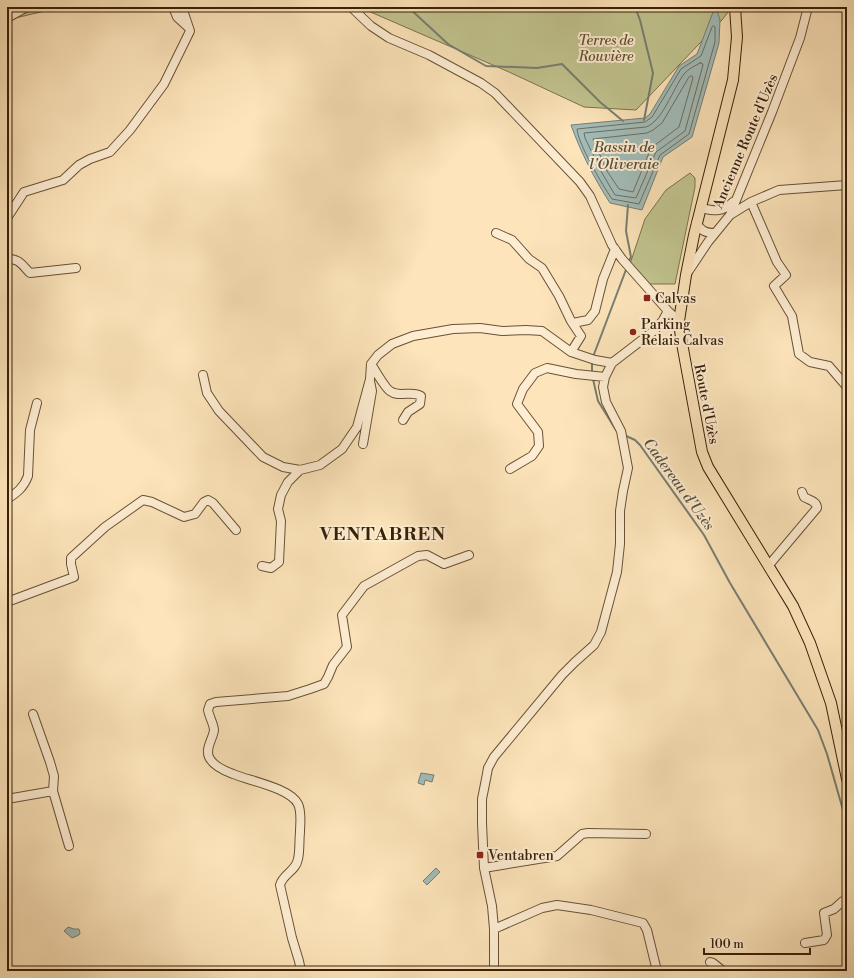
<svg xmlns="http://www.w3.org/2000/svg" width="854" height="978" viewBox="0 0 854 978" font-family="'Libre Bodoni',serif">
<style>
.green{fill:#c1c48f;stroke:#7c724c}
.water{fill:#a2bcb9;stroke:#777e73}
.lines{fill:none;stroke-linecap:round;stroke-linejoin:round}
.shore{stroke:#6c6e61;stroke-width:1}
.stream{stroke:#777e73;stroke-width:2}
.minor-casing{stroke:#685135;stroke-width:10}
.major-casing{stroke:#372009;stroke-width:12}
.minor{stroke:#feedd2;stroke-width:8}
.major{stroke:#fde4ba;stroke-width:10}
.poi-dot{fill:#8f2418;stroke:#feedd2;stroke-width:1.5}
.labels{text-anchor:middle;stroke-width:4;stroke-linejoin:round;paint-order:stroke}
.park-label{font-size:14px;font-style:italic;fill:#605131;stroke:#feedd2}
.street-label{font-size:14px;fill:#372009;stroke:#feedd2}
.poi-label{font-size:14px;fill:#372009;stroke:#feedd2;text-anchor:start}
.water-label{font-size:15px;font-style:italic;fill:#574f3e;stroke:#feedd2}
.district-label{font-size:18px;font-weight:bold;letter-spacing:1px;fill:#372009;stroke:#feedd2}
</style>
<rect width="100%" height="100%" fill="#fde4ba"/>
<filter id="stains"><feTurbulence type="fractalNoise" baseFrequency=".005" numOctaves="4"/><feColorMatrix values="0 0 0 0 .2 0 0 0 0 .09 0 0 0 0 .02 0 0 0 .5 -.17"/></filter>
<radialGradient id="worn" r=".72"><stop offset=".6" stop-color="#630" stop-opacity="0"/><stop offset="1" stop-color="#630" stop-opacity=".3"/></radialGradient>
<path class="green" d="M7,7h55l-55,13z
M359,7h373l-10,13 -86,90 -52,-3 -75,-35z
M690,173l5,5v9l-20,97h-27l-18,-20 15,-45 21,-29z"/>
<path class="water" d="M715,7h1l4,13 -1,23 -27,94 -29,20 -21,53 -32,-7c-16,-25 -29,-50 -39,-78l74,-7 5,-4 29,-48 18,-12z
M421,773l13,2 -2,7 -7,-2 -1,5 -6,-2z
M436,868l4,4 -13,13 -4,-4z
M68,927l6,2h5l1,4 -1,2 -7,3 -8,-7z"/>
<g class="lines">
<path class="shore" d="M714,26l1,1v15l-26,92 -29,21 -21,49 -27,-5c-9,-13 -34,-55 -35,-70l68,-7 7,-5 29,-48 20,-13 11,-29z
M700,63h2l1,2 -18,66 -29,21 -20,46 -21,-3 -13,-22 -17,-35 -1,-5 62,-6c17,-6 27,-39 38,-53 4,-5 11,-8 16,-11z
M692,76l1,2 -14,49 -28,21 -18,44 -14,-3 -12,-18 -14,-32 54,-6 6,-3 9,-7 27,-46z"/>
<path class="stream" d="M408,7l40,37 38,22 51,2 25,-4 38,38 23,19
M635,7l5,13 13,53 -9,47
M628,205l-2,26 5,26 -3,6
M593,357l34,-90
M592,372v-11
M593,379l5,22 18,29
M624,435l11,5 5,5 64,90 26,48 88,147 9,24 20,70"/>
<defs>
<path id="minor" d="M173,7l4,10 12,11
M351,7l20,19 18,12 40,17 52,28 14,10 85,89 10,14 22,49 10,14 46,52 11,10
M7,18l20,-11
M751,202l26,60 9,13 -12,11 18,30 7,38 11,8 19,4 18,21
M700,208c15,3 21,5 33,-6
M730,215l21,-13 28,-12 68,-5
M7,218l17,-26 39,-12 16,-15 11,-6 20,-7 20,-22 34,-46 26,-53 -8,-24
M696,223c6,8 9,10 19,10
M496,233l16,7 17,19 13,9 17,28 12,25 10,15 -10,16
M7,259c12,-1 15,6 23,14l46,-5
M688,272l20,-30 22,-27 42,-103 28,-74 8,-31
M573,323l15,-3 7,-9 8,-32 12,-30
M371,364c4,6 14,24 19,27 9,7 22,-1 31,5l-1,8 -12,8 -5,8
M203,375l4,18 12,18 44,46 20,10 17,3 20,-5 22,-16 15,-22 13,-48 1,-15 7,-9 14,-11 21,-8 40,-7 27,-1 22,3 24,-1 16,1 29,21 24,8 17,3
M363,444l9,-53 -2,-10
M510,469l22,-13 7,-10 -1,-14 -21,-28 6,-15 12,-16 12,-5 29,6 29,3
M7,499c10,-6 17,-12 21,-23l2,-46 7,-27
M769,565l48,-57c0,-7 -8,-8 -13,-11l-2,-5
M262,566l9,2 8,-6 2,-41 -3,-12 3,-14 7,-13 12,-12
M7,602l67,-25 -3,-13v-6l34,-31 38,-27 9,2 32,15 11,-3 9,-12 4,-2 5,3 23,27
M33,714l17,48 4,14 -1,15
M7,799l46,-8 16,55
M484,868l73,-12 25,-22 6,-1 58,1
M494,929l48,-21 15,-3 34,5 52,13 4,7 10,41
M805,943l19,-3 3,-5 -3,-22 10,-4 9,-8 4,-1
M710,962l3,1 10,8
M301,971l-2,-10 -7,-23 -12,-53c3,-11 16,-14 18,-26 2,-9 1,-18 2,-27 0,-8 2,-20 -2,-28 -8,-16 -48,-23 -65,-30 -8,-3 -20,-8 -24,-17 -4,-9 4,-18 5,-27 0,-5 -5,-14 -6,-20l2,-6 6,-2 72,-6 22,-7 14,-5 4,-7 5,-12 14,-18 -5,-32 22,-29 54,-30 9,-1 17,9 25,-9
M494,971v-42l-2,-23 -8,-38 -2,-45v-24l4,-20 2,-11 6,-11 68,-82 13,-13 19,-17 7,-13 16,-60 3,-28v-33l3,-20 5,-23 -7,-37 -15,-29 -3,-15 2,-10 7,-14 43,-33 8,-10 5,-9"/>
<path id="major" d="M735,7l2,30 -4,43 -39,155 -8,40 -7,46 2,17 21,114 6,15 85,139 17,37 21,60 16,76"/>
</defs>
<use href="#minor" class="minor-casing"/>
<use href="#major" class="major-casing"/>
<use href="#minor" class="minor"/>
<use href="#major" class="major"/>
</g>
<g class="poi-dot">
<rect x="643" y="294" width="8" height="8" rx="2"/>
<circle cx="633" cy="332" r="4"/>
<rect x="476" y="851" width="8" height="8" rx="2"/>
</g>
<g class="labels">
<g class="park-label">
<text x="606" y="45">Terres de<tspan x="606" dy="16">Rouvière</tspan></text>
</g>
<g class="street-label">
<text transform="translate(745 141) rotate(-67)" y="5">Ancienne Route d'Uzès</text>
<text transform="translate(707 404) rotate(79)" y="5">Route d'Uzès</text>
</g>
<g class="poi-label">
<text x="655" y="303">Calvas</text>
<text x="641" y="329">Parking<tspan x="641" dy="16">Relais Calvas</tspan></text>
<text x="488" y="860">Ventabren</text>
</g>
<g class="water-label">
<text x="624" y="152">Bassin de<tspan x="624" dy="17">l'Oliveraie</tspan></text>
<text transform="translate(679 484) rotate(54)" y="5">Cadereau d'Uzès</text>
</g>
<g class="district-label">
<text x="383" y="540">VENTABREN</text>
</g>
</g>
<rect width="854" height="978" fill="none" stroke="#fde4ba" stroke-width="24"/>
<rect x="8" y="8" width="838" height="962" fill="none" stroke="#372009" stroke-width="2"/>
<rect x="12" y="12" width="830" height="954" fill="none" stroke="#372009"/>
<path d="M704 948v6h106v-6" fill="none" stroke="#372009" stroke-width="2"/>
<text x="710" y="948" font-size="12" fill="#372009" stroke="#feedd2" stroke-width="3" paint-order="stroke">100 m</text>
<rect width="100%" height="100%" filter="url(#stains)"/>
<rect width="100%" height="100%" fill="url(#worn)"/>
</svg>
